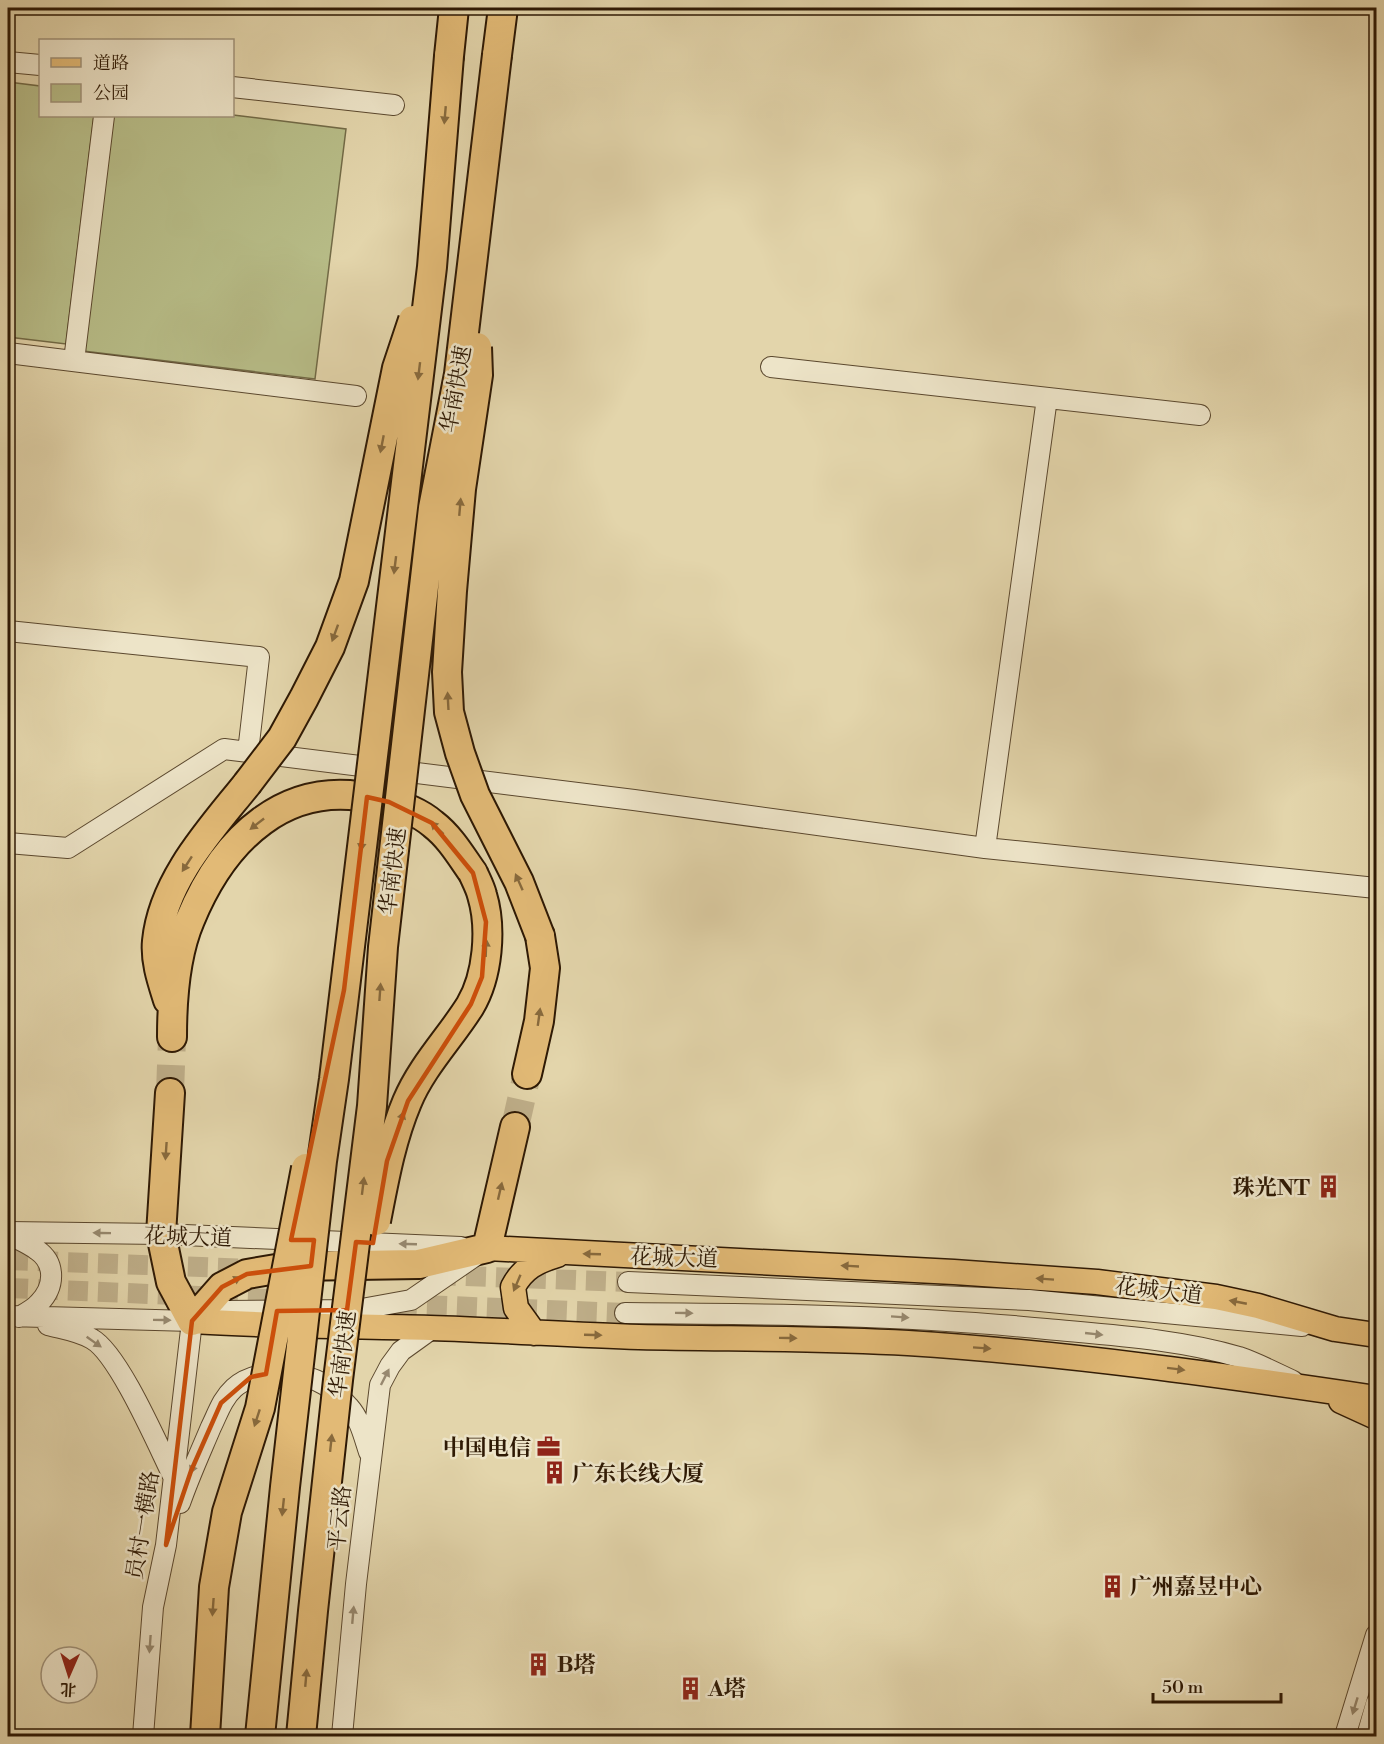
<svg xmlns="http://www.w3.org/2000/svg" width="1384" height="1744" viewBox="0 0 1384 1744" font-family="'Libre Bodoni','Noto Serif SC',serif">
<style>
.green{fill:#b7bc87;stroke:#726a46;stroke-width:1.5}
.lines{fill:none;stroke-linecap:round;stroke-linejoin:round}
.minor-tunnel{stroke:#bfaf8a;stroke-width:20;stroke-dasharray:20 10;stroke-linecap:butt}
.highway-tunnel{stroke:#bfaf8a;stroke-width:28;stroke-dasharray:28 14;stroke-linecap:butt}
.minor-casing{stroke:#5b482e;stroke-width:22}
.major-casing{stroke:#2e1904;stroke-width:27}
.highway-casing{stroke:#2e1904;stroke-width:32}
.minor{stroke:#ede4c8;stroke-width:20}
.major{stroke:#e2ba76;stroke-width:24}
.highway{stroke:#e2ba76;stroke-width:28}
.highway-bridge-casing{stroke:#2e1904;stroke-width:32;stroke-linecap:butt}
.highway-bridge{stroke:#e2ba76;stroke-width:28}
.oneway{fill:#886a3d}
.oneway2{fill:#978970}
.marked{fill:none;stroke:#cc4f0b;stroke-width:4.5;stroke-linejoin:round}
.labels{text-anchor:middle;stroke-width:5;stroke-linejoin:round;paint-order:stroke}
.street-label{font-size:22px;fill:#2e1904;stroke:#ede4c8}
.poi-label{font-size:22px;font-weight:bold;fill:#2e1904;stroke:#ede4c8;text-anchor:start}
</style>
<rect width="100%" height="100%" fill="#e3d5ab"/>
<filter id="stains"><feTurbulence type="fractalNoise" baseFrequency=".00333" numOctaves="4"/><feColorMatrix values="0 0 0 0 .2 0 0 0 0 .09 0 0 0 0 .02 0 0 0 .5 -.17"/></filter>
<radialGradient id="worn" r=".72"><stop offset=".6" stop-color="#630" stop-opacity="0"/><stop offset="1" stop-color="#630" stop-opacity=".3"/></radialGradient>
<path class="green" d="M8,82l32,4v30h54l-28,228 -58,-7z
M233,115l113,14 -31,250 -232,-28 29,-235z"/>
<g class="lines">
<path class="minor-tunnel" d="M8,1260l246,9
M436,1275l192,7
M8,1288l285,12
M397,1304l228,9"/>
<path class="highway-tunnel" d="M170,1093l2,-56
M515,1127l12,-53"/>
<defs>
<path id="minor" d="M8,62l32,3
M232,87l162,18
M8,353l348,43
M74,361l30,-245
M771,367l429,48
M8,631l251,26 -11,95
M8,843l60,5 156,-99 410,51 351,48 391,40
M985,848l62,-450
M8,1232l153,2 300,13
M8,1234c9,5 20,9 29,16 19,13 18,37 2,53 -5,6 -13,10 -20,14
M628,1282l401,18 273,26
M625,1313c141,1 281,2 421,16 63,6 132,10 193,28 18,6 37,16 54,24
M8,1316l184,5 32,-10 132,-1 55,-10 64,-44
M48,1325c15,4 31,6 44,14 27,15 67,109 82,139
M180,1503c9,-26 20,-50 31,-76 7,-14 11,-28 23,-39 22,-20 66,-18 91,-3 8,6 17,14 24,22 11,12 15,30 20,45
M143,1736l10,-129 13,-62 26,-224
M342,1736l14,-152 24,-199 10,-19 11,-15 32,-23
M1345,1736l31,-101
M1367,1736l9,-32"/>
<path id="major" d="M487,1248l467,24 143,10 119,15 42,9 77,23 41,6
M192,1321c79,5 159,5 238,7 70,2 140,7 209,9 90,2 179,1 269,6 157,10 313,32 468,55
M534,1333l-18,-25 -3,-21c10,-19 24,-26 44,-32
M1341,1401l35,16"/>
<path id="highway" d="M497,55l6,-47
M449,56l5,-48
M168,1000c-6,-19 -13,-39 -11,-59 6,-61 54,-112 90,-157
M172,1037c0,-38 3,-82 18,-117 33,-80 96,-144 189,-120 18,4 39,11 54,24 17,13 28,32 40,49
M527,1074l12,-53 6,-53 -5,-32
M170,1093l-9,141 10,48 21,39 30,-34 25,-13 47,-8 125,-2 68,-16 28,-121"/>
</defs>
<use href="#minor" class="minor-casing"/>
<use href="#major" class="major-casing"/>
<use href="#highway" class="highway-casing"/>
<use href="#minor" class="minor"/>
<use href="#major" class="major"/>
<use href="#highway" class="highway"/>
<defs>
<path id="highway-bridge" d="M477,347l1,28 -17,114 -9,102 -5,81 2,40 11,41 15,42 44,87 21,54
M247,784l35,-46 22,-40 26,-51 24,-66 43,-213 16,-48
M376,1221c8,-41 15,-81 31,-119 15,-36 43,-64 63,-96 18,-30 22,-78 12,-111 -2,-8 -6,-15 -9,-22
M205,1736l9,-149 13,-75 33,-104 46,-240
M260,1736l25,-249 37,-326 12,-82 98,-812 17,-211
M301,1736l12,-125 25,-231 34,-274 11,-159 50,-439 26,-134 38,-319"/>
</defs>
<use href="#highway-bridge" class="highway-bridge-casing"/>
<use href="#highway-bridge" class="highway-bridge"/>
</g>
<defs><path id="oneway-solid" d="M-6-.8H1V-3.2L6.5 0L1 3.2V.8H-6Z" transform="scale(1.5)"/></defs>
<g class="oneway">
<use href="#oneway-solid" transform="translate(445 115) rotate(95)"/>
<use href="#oneway-solid" transform="translate(419 371) rotate(97)"/>
<use href="#oneway-solid" transform="translate(382 444) rotate(101)"/>
<use href="#oneway-solid" transform="translate(460 507) rotate(-85)"/>
<use href="#oneway-solid" transform="translate(395 565) rotate(97)"/>
<use href="#oneway-solid" transform="translate(335 633) rotate(110)"/>
<use href="#oneway-solid" transform="translate(448 701) rotate(-93)"/>
<use href="#oneway-solid" transform="translate(257 824) rotate(142)"/>
<use href="#oneway-solid" transform="translate(437 828) rotate(-137)"/>
<use href="#oneway-solid" transform="translate(362 842) rotate(97)"/>
<use href="#oneway-solid" transform="translate(187 864) rotate(123)"/>
<use href="#oneway-solid" transform="translate(519 882) rotate(-114)"/>
<use href="#oneway-solid" transform="translate(486 948) rotate(-88)"/>
<use href="#oneway-solid" transform="translate(380 992) rotate(-86)"/>
<use href="#oneway-solid" transform="translate(539 1017) rotate(-82)"/>
<use href="#oneway-solid" transform="translate(401 1120) rotate(-71)"/>
<use href="#oneway-solid" transform="translate(166 1151) rotate(94)"/>
<use href="#oneway-solid" transform="translate(363 1186) rotate(-83)"/>
<use href="#oneway-solid" transform="translate(500 1191) rotate(-77)"/>
<use href="#oneway-solid" transform="translate(592 1254) rotate(-178)"/>
<use href="#oneway-solid" transform="translate(850 1266) rotate(-177)"/>
<use href="#oneway-solid" transform="translate(1045 1279) rotate(-176)"/>
<use href="#oneway-solid" transform="translate(233 1281) rotate(-28)"/>
<use href="#oneway-solid" transform="translate(517 1283) rotate(113)"/>
<use href="#oneway-solid" transform="translate(1238 1302) rotate(-169)"/>
<use href="#oneway-solid" transform="translate(593 1335) rotate(2)"/>
<use href="#oneway-solid" transform="translate(788 1338) rotate(1)"/>
<use href="#oneway-solid" transform="translate(982 1348) rotate(4)"/>
<use href="#oneway-solid" transform="translate(1176 1369) rotate(7)"/>
<use href="#oneway-solid" transform="translate(257 1418) rotate(108)"/>
<use href="#oneway-solid" transform="translate(331 1443) rotate(-84)"/>
<use href="#oneway-solid" transform="translate(283 1507) rotate(96)"/>
<use href="#oneway-solid" transform="translate(213 1607) rotate(94)"/>
<use href="#oneway-solid" transform="translate(306 1678) rotate(-85)"/>
</g>
<g class="oneway2">
<use href="#oneway-solid" transform="translate(102 1233) rotate(-179)"/>
<use href="#oneway-solid" transform="translate(408 1244) rotate(-178)"/>
<use href="#oneway-solid" transform="translate(684 1313) rotate(1)"/>
<use href="#oneway-solid" transform="translate(900 1317) rotate(4)"/>
<use href="#oneway-solid" transform="translate(162 1320) rotate(1)"/>
<use href="#oneway-solid" transform="translate(1094 1334) rotate(6)"/>
<use href="#oneway-solid" transform="translate(94 1342) rotate(35)"/>
<use href="#oneway-solid" transform="translate(385 1377) rotate(-63)"/>
<use href="#oneway-solid" transform="translate(194 1465) rotate(114)"/>
<use href="#oneway-solid" transform="translate(353 1615) rotate(-85)"/>
<use href="#oneway-solid" transform="translate(150 1644) rotate(94)"/>
<use href="#oneway-solid" transform="translate(1355 1706) rotate(107)"/>
</g>
<path class="marked" d="M367,797l22,5 43,21 41,50 13,49 -4,55 -11,27 -63,97 -21,60 -14,82 -17,-1 -9,68 -70,1 -11,63 -15,3 -30,26 -30,68 -25,74 26,-224 30,-34 25,-13 64,-8 3,-26h-23l53,-250z"/>
<defs>
<symbol id="building-bare" viewBox="-9 -9 18 18"><path d="M-4-6H4V6H1V3H-1V6H-4ZM-2.5-4.3h1.7v1.8h-1.7ZM.8-4.3h1.7v1.8H.8ZM-2.5-1h1.7V.8h-1.7ZM.8-1h1.7V.8H.8Z" fill="#8f2418" stroke="#ede4c8" stroke-width="2.5" paint-order="stroke"/></symbol>
<symbol id="office-bare" viewBox="-9 -9 18 18"><path d="M-6-3h4V-5.5h4V-3h4V5H-6ZM-1-4.5V-3h2v-1.5ZM-6 0V1H6V0Z" fill="#8f2418" stroke="#ede4c8" stroke-width="2.5" paint-order="stroke"/></symbol>
</defs>
<g fill-rule="evenodd">
<use href="#building-bare" x="1312" y="1170" width="33" height="33"/>
<use href="#office-bare" x="532" y="1430" width="33" height="33"/>
<use href="#building-bare" x="538" y="1456" width="33" height="33"/>
<use href="#building-bare" x="1096" y="1570" width="33" height="33"/>
<use href="#building-bare" x="522" y="1648" width="33" height="33"/>
<use href="#building-bare" x="674" y="1672" width="33" height="33"/>
</g>
<g class="labels">
<g class="street-label">
<text transform="translate(455 389) rotate(-80)" y="8">华南快速</text>
<text transform="translate(392 871) rotate(-83)" y="8">华南快速</text>
<text transform="translate(188 1236) rotate(2)" y="8">花城大道</text>
<text transform="translate(674 1257) rotate(2)" y="8">花城大道</text>
<text transform="translate(1159 1290) rotate(7)" y="8">花城大道</text>
<text transform="translate(342 1354) rotate(-83)" y="8">华南快速</text>
<text transform="translate(339 1518) rotate(-84)" y="8">平云路</text>
<text transform="translate(142 1525) rotate(-81)" y="8">员村一横路</text>
</g>
<g class="poi-label">
<text x="1310" y="1195" text-anchor="end">珠光NT</text>
<text x="531" y="1455" text-anchor="end">中国电信</text>
<text x="572" y="1481">广东长线大厦</text>
<text x="1130" y="1594">广州嘉昱中心</text>
<text x="557" y="1672">B塔</text>
<text x="708" y="1696">A塔</text>
</g>
</g>
<rect width="1384" height="1744" fill="none" stroke="#e3d5ab" stroke-width="30"/>
<rect x="9" y="9" width="1366" height="1726" fill="none" stroke="#2e1904" stroke-width="3"/>
<rect x="15" y="15" width="1354" height="1714" fill="none" stroke="#2e1904" stroke-width="1.5"/>
<rect x="39" y="39" width="195" height="78" fill="#ede4c8" stroke="#a1937a" stroke-width="1.5"/>
<rect x="51" y="58" width="30" height="9" fill="#e2ba76" stroke="#a1937a" stroke-width="1.5"/>
<text x="93" y="69" font-size="18" fill="#2e1904">道路</text>
<rect x="51" y="84" width="30" height="18" fill="#b7bc87" stroke="#a1937a" stroke-width="1.5"/>
<text x="93" y="99" font-size="18" fill="#2e1904">公园</text>
<g transform="translate(69 1675) rotate(183)"><circle r="28" fill="#ede4c8" stroke="#a1937a" stroke-width="1.5"/>
<path d="M0-4.5L10 22L0 15L-10 22Z" fill="#8f2418"/>
<text y="-9" font-size="16" font-weight="bold" text-anchor="middle" fill="#2e1904">北</text>
</g>
<path d="M1153 1693v9h128v-9" fill="none" stroke="#2e1904" stroke-width="3"/>
<text x="1162" y="1693" font-size="18" fill="#2e1904" stroke="#ede4c8" stroke-width="4.5" paint-order="stroke">50 m</text>
<rect width="100%" height="100%" filter="url(#stains)"/>
<rect width="100%" height="100%" fill="url(#worn)"/>
</svg>
